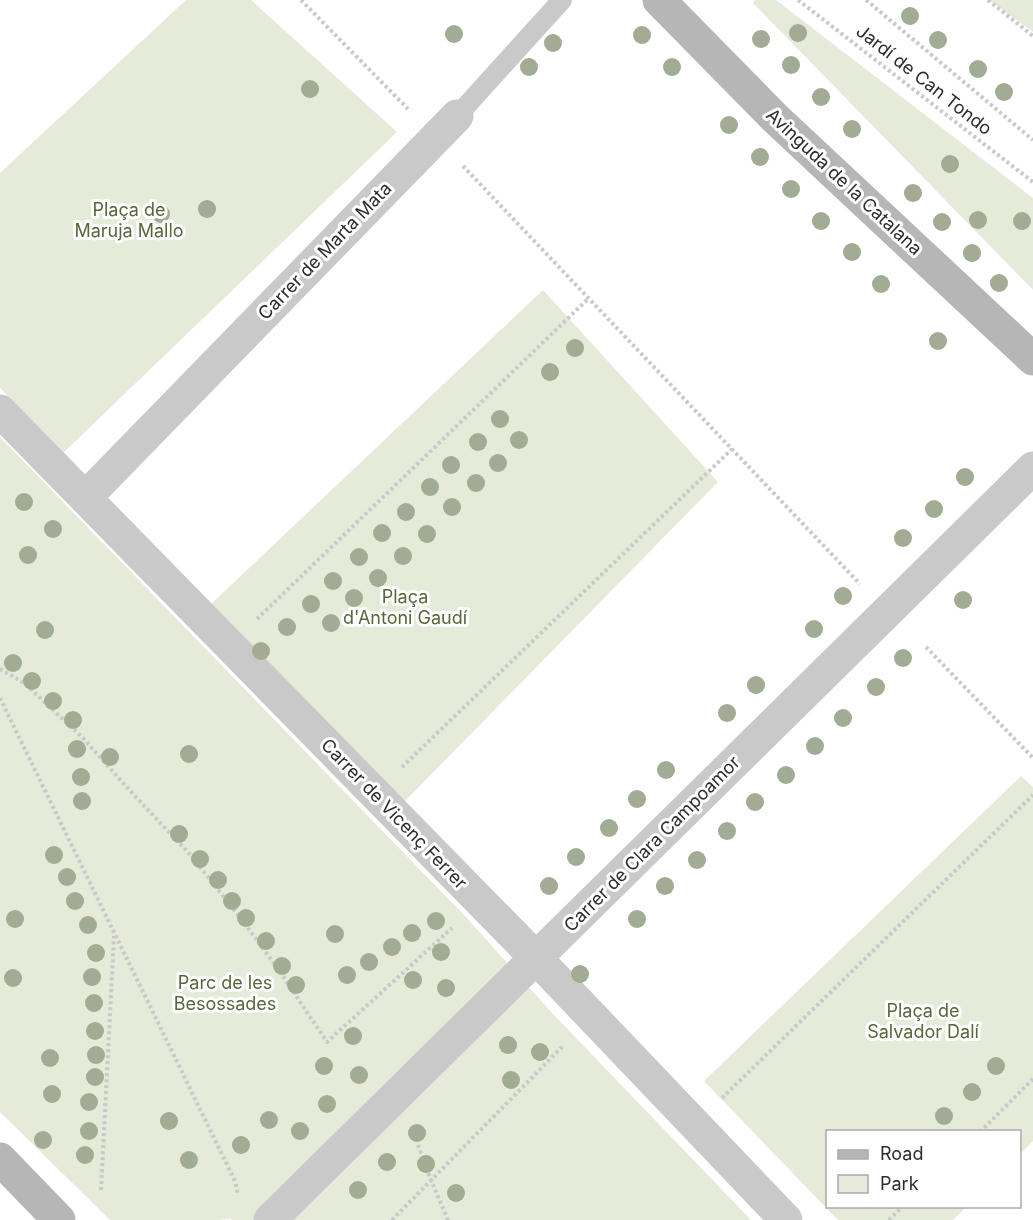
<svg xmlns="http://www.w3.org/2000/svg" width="1033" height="1220" viewBox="0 0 1033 1220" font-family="Inter,sans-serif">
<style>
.green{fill:#e5ead9}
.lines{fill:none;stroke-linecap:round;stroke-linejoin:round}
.path{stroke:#c9c9c9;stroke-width:4;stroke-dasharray:3 3;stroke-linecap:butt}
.lane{stroke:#c9c9c9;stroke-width:20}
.street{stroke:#c9c9c9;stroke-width:33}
.secondary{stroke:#b6b6b6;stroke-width:33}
.tree{fill:#a2ab93}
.labels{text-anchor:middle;stroke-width:6;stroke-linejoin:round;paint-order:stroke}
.street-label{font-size:18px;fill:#2c2c2c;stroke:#fff}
.park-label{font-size:18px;fill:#56673a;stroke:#fff}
</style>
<rect width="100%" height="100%" fill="#fff"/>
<path class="green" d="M186,0h65l146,132 -334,321 -63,-65v-215z
M755,0h21l257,198v92l-280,-287z
M989,0h44v32z
M543,290l175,192 -314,320 -194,-197z
M0,437l465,479 87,97 199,207h-519l-1,-1 -14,1h-107l-110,-108z
M1021,776l12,11v354l-13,13v-22h-192v74l138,1 -13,13h-115l-134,-139z"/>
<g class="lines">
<path class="path" d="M301,0l107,109
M798,0l235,182
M866,0l167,140
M988,0l45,36
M463,166l397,418
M257,619l332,-321
M926,647l107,111
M0,669l24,14 59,55 49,55 55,58 49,61 40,54 51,76 125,-114
M0,698l235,483 3,14
M402,767l330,-318
M722,1098l311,-303
M980,1132l53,-53
M418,1145l13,35 17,40
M101,1190l13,-254
M392,1220l172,-175
M889,1220l14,-14"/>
<path class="lane" d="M457,116l105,-116"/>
<path class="street" d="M0,411l536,547 250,262
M85,498l372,-382
M270,1220l763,-752"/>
<path class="secondary" d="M659,0l116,118 258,241
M0,1159l59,61"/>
</g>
<g class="tree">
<circle cx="910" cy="16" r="9"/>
<circle cx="798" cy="33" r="9"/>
<circle cx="454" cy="34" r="9"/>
<circle cx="642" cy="35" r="9"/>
<circle cx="761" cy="39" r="9"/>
<circle cx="938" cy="40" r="9"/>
<circle cx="553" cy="43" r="9"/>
<circle cx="791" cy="65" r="9"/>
<circle cx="529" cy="67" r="9"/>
<circle cx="672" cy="67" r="9"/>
<circle cx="978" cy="69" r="9"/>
<circle cx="310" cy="89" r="9"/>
<circle cx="1004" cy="92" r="9"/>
<circle cx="821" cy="97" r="9"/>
<circle cx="729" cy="125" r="9"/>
<circle cx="852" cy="129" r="9"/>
<circle cx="760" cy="157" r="9"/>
<circle cx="950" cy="164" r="9"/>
<circle cx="791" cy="189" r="9"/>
<circle cx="913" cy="193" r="9"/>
<circle cx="207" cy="209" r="9"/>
<circle cx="161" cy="214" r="9"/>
<circle cx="978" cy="220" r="9"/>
<circle cx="821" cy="221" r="9"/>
<circle cx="1022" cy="221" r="9"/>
<circle cx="942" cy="222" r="9"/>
<circle cx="852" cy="252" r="9"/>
<circle cx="972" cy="253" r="9"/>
<circle cx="999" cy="283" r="9"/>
<circle cx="881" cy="284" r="9"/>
<circle cx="938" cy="341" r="9"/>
<circle cx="575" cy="348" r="9"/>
<circle cx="550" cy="372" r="9"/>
<circle cx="500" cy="419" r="9"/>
<circle cx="519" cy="440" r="9"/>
<circle cx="478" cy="442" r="9"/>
<circle cx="498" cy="463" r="9"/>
<circle cx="451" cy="465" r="9"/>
<circle cx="965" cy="477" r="9"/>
<circle cx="476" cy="483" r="9"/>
<circle cx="430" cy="487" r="9"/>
<circle cx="24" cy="502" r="9"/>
<circle cx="452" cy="507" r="9"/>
<circle cx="934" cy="509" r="9"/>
<circle cx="406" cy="512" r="9"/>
<circle cx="53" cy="529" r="9"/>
<circle cx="382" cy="533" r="9"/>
<circle cx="427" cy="534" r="9"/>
<circle cx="903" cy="538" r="9"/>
<circle cx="28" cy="555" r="9"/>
<circle cx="403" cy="556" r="9"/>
<circle cx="359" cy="557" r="9"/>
<circle cx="378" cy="578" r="9"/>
<circle cx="333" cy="581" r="9"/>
<circle cx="843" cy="596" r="9"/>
<circle cx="354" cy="598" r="9"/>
<circle cx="963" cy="600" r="9"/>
<circle cx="311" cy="604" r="9"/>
<circle cx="331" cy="623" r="9"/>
<circle cx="287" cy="627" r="9"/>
<circle cx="814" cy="629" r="9"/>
<circle cx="45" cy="630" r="9"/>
<circle cx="261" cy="651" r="9"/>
<circle cx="903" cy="658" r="9"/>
<circle cx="13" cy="663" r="9"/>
<circle cx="32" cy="681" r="9"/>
<circle cx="756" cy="685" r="9"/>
<circle cx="876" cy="687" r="9"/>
<circle cx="53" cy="701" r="9"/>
<circle cx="727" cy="713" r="9"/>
<circle cx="843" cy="718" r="9"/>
<circle cx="73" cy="720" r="9"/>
<circle cx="815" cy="746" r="9"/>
<circle cx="77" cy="749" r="9"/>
<circle cx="189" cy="754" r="9"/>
<circle cx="110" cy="757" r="9"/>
<circle cx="666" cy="770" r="9"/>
<circle cx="786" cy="775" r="9"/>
<circle cx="81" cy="777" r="9"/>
<circle cx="637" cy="799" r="9"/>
<circle cx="82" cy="801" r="9"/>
<circle cx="755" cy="802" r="9"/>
<circle cx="609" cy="828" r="9"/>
<circle cx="727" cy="831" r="9"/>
<circle cx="179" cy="834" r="9"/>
<circle cx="54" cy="855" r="9"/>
<circle cx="576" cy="857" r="9"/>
<circle cx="200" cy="859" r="9"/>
<circle cx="697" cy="860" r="9"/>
<circle cx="67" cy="877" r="9"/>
<circle cx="218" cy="880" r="9"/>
<circle cx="549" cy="886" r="9"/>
<circle cx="665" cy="886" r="9"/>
<circle cx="75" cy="901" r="9"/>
<circle cx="232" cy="901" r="9"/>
<circle cx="246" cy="918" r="9"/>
<circle cx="15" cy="919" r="9"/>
<circle cx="637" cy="919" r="9"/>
<circle cx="436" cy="921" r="9"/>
<circle cx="88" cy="925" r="9"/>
<circle cx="412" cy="933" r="9"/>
<circle cx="335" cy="934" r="9"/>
<circle cx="266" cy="941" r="9"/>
<circle cx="392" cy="947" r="9"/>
<circle cx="441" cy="952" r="9"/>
<circle cx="96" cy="953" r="9"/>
<circle cx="369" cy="962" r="9"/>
<circle cx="282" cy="966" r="9"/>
<circle cx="580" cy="974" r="9"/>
<circle cx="347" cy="975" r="9"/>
<circle cx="92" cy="977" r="9"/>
<circle cx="13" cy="978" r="9"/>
<circle cx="413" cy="980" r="9"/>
<circle cx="296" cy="985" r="9"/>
<circle cx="446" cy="988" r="9"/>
<circle cx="94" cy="1003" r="9"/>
<circle cx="95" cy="1031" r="9"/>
<circle cx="353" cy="1036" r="9"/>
<circle cx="508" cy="1045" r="9"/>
<circle cx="540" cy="1052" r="9"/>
<circle cx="96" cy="1055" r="9"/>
<circle cx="50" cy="1058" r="9"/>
<circle cx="324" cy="1066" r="9"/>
<circle cx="996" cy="1066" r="9"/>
<circle cx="359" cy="1075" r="9"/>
<circle cx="95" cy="1077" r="9"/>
<circle cx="511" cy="1080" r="9"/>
<circle cx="972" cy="1092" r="9"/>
<circle cx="52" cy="1094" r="9"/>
<circle cx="89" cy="1102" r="9"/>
<circle cx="327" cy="1104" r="9"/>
<circle cx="944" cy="1116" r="9"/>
<circle cx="269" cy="1120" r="9"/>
<circle cx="169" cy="1121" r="9"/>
<circle cx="89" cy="1131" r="9"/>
<circle cx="300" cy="1131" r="9"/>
<circle cx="417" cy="1133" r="9"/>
<circle cx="43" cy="1140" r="9"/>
<circle cx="241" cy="1145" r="9"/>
<circle cx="85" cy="1155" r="9"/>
<circle cx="189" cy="1160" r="9"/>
<circle cx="387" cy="1162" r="9"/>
<circle cx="426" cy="1164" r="9"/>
<circle cx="358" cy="1190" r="9"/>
<circle cx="456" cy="1193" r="9"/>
</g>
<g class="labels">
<g class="street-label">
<text transform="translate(924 80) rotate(38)" y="6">Jardí de Can Tondo</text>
<text transform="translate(844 182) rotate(43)" y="6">Avinguda de la Catalana</text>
<text transform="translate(325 251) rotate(-46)" y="6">Carrer de Marta Mata</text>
<text transform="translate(394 814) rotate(46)" y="6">Carrer de Vicenç Ferrer</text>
<text transform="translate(652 844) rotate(-45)" y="6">Carrer de Clara Campoamor</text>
</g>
<g class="park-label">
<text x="129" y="216">Plaça de<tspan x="129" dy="21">Maruja Mallo</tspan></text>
<text x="405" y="603">Plaça<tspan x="405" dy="21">d'Antoni Gaudí</tspan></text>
<text x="225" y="989">Parc de les<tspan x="225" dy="21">Besossades</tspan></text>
<text x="923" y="1017">Plaça de<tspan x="923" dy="21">Salvador Dalí</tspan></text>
</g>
</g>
<rect x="826" y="1130" width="195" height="78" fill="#ffffff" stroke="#ababab" stroke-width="1.5"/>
<rect x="838" y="1150" width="30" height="9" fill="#b6b6b6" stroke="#ababab" stroke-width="1.5"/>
<text x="880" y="1160" font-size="18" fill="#2c2c2c">Road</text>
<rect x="838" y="1175" width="30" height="18" fill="#e5ead9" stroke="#ababab" stroke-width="1.5"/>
<text x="880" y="1190" font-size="18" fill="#2c2c2c">Park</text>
</svg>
